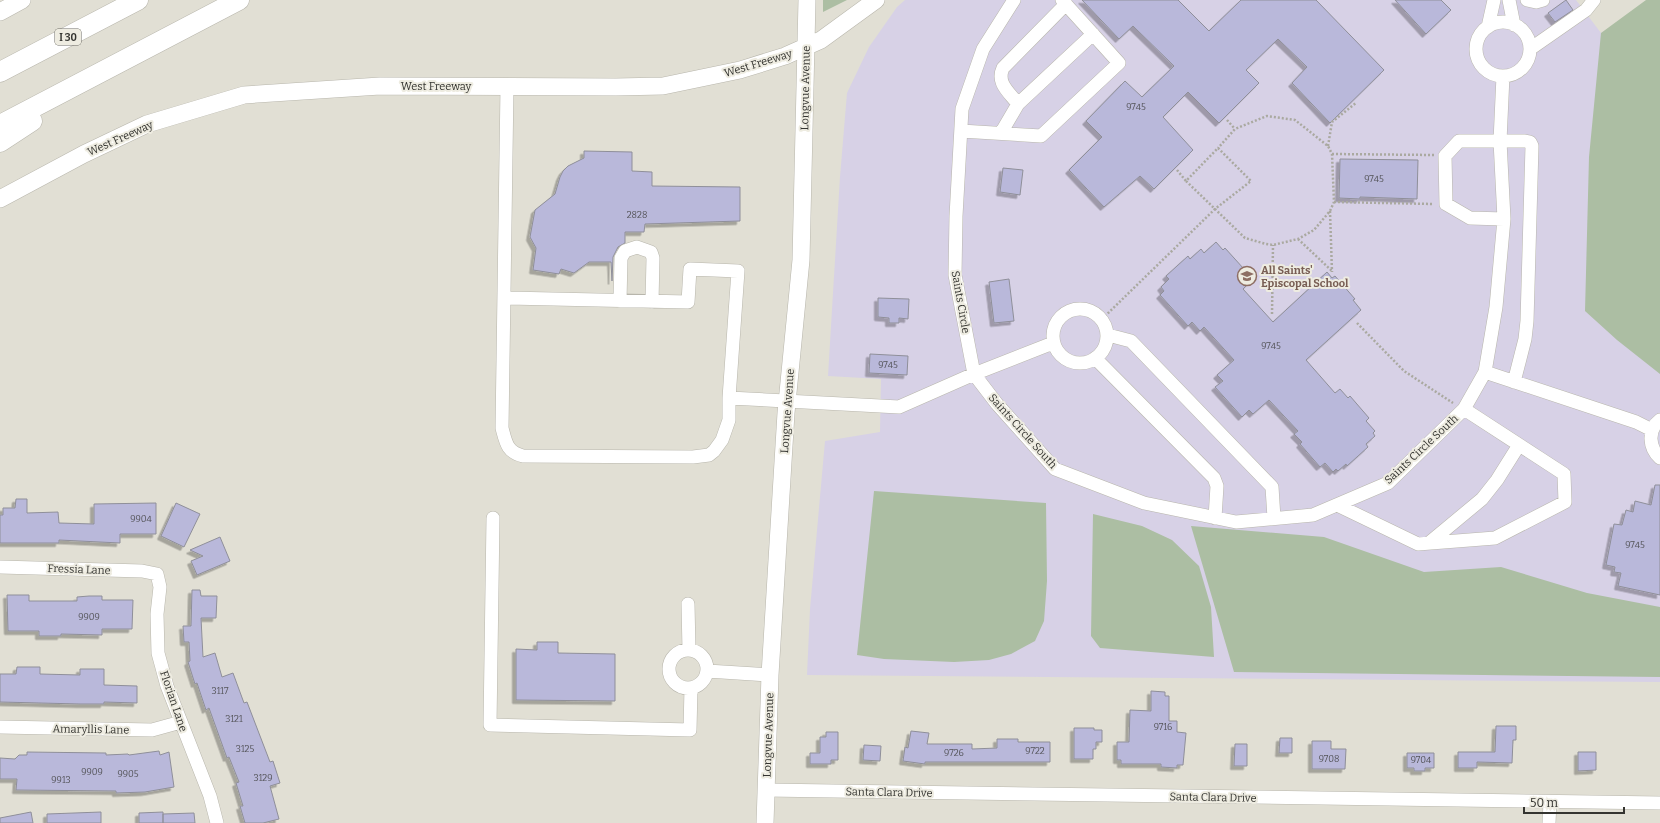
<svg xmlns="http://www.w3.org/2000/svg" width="1660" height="823" viewBox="0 0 1660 823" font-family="Bitter,serif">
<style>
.education{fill:#d7d1e6}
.green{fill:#acbea3}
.building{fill:#b9b8da;stroke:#8f8f99;filter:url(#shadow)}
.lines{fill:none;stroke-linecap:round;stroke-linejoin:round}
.minor-casing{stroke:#b8b6ac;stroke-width:14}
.major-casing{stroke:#b8b6ac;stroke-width:18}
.highway-casing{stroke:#b8b6ac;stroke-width:21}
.path{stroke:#aaa9a0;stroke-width:2.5;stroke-dasharray:2 2;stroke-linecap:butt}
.minor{stroke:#fff;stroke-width:13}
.major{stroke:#fff;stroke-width:17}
.highway{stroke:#fff;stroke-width:20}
.labels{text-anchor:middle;stroke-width:4;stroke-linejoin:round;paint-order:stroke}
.number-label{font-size:9px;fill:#55555a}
.shield{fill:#eeece1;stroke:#6c6b65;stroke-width:1}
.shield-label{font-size:10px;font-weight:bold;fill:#343430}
.street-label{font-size:11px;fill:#343430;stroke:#eeece1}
.education-label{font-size:11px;font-weight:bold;fill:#785e54;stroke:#eeece1;text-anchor:start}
</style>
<defs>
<filter id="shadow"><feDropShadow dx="-3.5" dy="3.5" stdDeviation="0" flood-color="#0004"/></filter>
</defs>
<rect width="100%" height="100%" fill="#e1dfd4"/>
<path class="education" d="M905,0h671l25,33 59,-33v682l-853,-7 3,-66 15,-168 55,-9 1,-53 -53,-3 12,-199 7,-84 22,-46 28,-40z"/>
<path class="green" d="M823,0h24l-24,12z
M1646,0h14v374l-43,-34 -32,-29 4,-154 12,-124z
M874,491l172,12 1,78 -3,40 -9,20 -24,13 -22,6 -35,2 -70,-3 -27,-4z
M1093,514l49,12 30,14 27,26 12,41 3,50 -114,-9 -9,-12z
M1191,526l133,11 100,35 77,-5 86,26 73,14v70l-426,-5z"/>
<path class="building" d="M1082,0h96l31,31 32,-31h75l68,70 -54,53 -38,-40 15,-16 -29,-28 -32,31 13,13 -40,40 -31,-31 -25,25 30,33 -39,39 -14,-13 -36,31 -35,-37 33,-33 -16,-16 39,-40 17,16 32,-31 -41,-40 -14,13z
M1395,0h46l10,10 -25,24z
M1566,0l7,10 -18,12 -7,-9z
M584,151l48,1v19l20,1v14l88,1v34l-95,3 -1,8h-19v11l-7,4 -5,10 -1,24 -1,-19h-22l-15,11 -13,-4 -2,5 -26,-4 3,-22 -6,-11 5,-27 20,-16 5,-17 3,-6 5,-5 16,-8z
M1340,159l78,1 -1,39 -57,-2v2l-21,-1z
M1003,168l20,2 -3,25 -20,-3z
M1216,242l7,8 2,-2 28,31 -10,10 30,33 54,-50 5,6 3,-2 20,23 -2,1 8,10 -55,50 29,33 5,-4 8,9 2,-2 19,22 -3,3 9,10 -2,2 2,3 -9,8 2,3 -21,19 -1,-2 -8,7 -2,-2 -3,3 -8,-9 -5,4 -20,-23 2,-2 -8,-8 4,-3 -29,-31 -16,14 -4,-4 -7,7 -27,-30 8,-6 -6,-6 17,-15 -30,-33 -4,4 -8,-9 -4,4 -28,-31 4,-4 -3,-4 8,-8 -3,-3 22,-20 2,3 11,-10 3,4z
M1009,279l5,42 -20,2 -5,-41z
M878,298l31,1 -1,20 -9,-1v5h-10v-5l-11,-1z
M870,354l38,2 -1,19 -38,-2z
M1655,485h5v110l-42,-9 3,-13 -7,-1 1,-5 -9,-2 8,-41 8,1 4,-15 7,2 2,-11 16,4z
M16,499h11v14l31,-1 1,11 35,1v-20l62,-1v31h-36v9l-61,-3v3h-59v-28h3v-7h12z
M176,503l24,11 -16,33 -23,-11z
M220,537l10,24 -33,14 -6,-14 12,-5 -13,-6z
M192,590h8l1,6h16l-1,22h-15l2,39 12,-4 7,24 11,-4 11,30 3,-1 23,60 3,-1 7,22 -10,3 9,33 -16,4h-18l-5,-17h3l-7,-23 3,-1 -10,-25 -2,1 -18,-50 -3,2 -9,-27 -2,1 -7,-22 2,-1 -1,-19h-5l-1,-16h8z
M7,595h22v6h48v-4l12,-1h13v4h31l-1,29h-30v6l-41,-1v2h-22v-5h-31z
M537,642h21v11l57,1v47l-99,-1v-51l21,1z
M17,667h23v7l40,1v-6h24v16l33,1v17l-33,-1v2h-24l-80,-2v-28h16z
M1151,691l14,1v4h4v25h8v11l9,1 -3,32h-6v3l-16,-1v-3h-40v-4h-4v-18h12l1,-32 21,1z
M1496,726h20v14h-3l-1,23 -35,-1v6h-19v-16h37z
M1074,728h20v2h8v12h-6v7h-3v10h-19z
M911,731l18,2 -2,11h45v5l25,-1v-9h21v3h32v20h-125v2l-22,-3 2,-14 3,1z
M826,732h12v28h-7v4h-21v-11h10v-16h6z
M1280,738h12v15h-13z
M1312,741h19v8h15l-1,20h-33z
M1235,744h12v22h-13z
M864,745l17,1 -1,15 -17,-1z
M159,751l1,4 9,-3 5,35 -29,5 -29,1v-2l-100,-1 1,-11h-17v-21l15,1 4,-4h8v-3l79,1v2l22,-1 1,1z
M1578,752h18v18l-18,1z
M1407,753h27v15h-9v3h-11v-3h-7z
M31,812l2,11h-33v-5z
M101,812v11h-54v-9z
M163,812v11h-24v-10z
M194,813l1,10h-32v-9z"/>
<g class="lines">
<defs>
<path id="minor" d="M1014,0l-31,49 -21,60 -6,107 -1,59 19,99 23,30 58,65 89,34 92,19 77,-7 75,-32 76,-74 21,-37 11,-65 8,-88 -4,-78 3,-65
M1509,0l5,25
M1527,0l9,2 7,-2
M1476 49a27 27 0 1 1 54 0a27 27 0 1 1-54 0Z
M1488,27l6,-27
M1530,49l56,-39 8,-10
M1018,104c-9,-12 -22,-21 -15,-36l63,-64
M961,131l80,5 78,-73 -57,-63
M1001,133l17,-29 75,-70
M1504,219l-34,-1 -24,-14 -1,-48 14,-15h66l5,1 2,4 -5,175 -2,18 -11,43
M504,298l184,4 2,-33 48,2 -9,127v22l-7,20 -8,11 -5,4 -16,2 -170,-1c-16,-4 -17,-13 -21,-28l5,-341
M620,301l1,-43 4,-7 12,-4 14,5 2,6 -1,44
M1053 336a27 27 0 1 1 54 0a27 27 0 1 1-54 0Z
M1108,335l23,6 141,146 2,31
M1095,358l119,120 3,8 -2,32
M1485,372l151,50 16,8
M729,398l170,9 75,-33 79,-31
M1660,420c-13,10 -11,28 0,38
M1337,505l81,39 77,-6 70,-36 -1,-28 -100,-65
M493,518l-3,207 200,5 1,-42
M1429,543l53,-44 15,-19 22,-35
M0,567l142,4 15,3 3,13 -3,27 1,39 9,33 43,110 7,27
M688,604l1,46
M669 669a19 19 0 1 1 38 0a19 19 0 1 1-38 0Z
M707,671l63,4
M0,727l152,3 29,-8
M766,790l894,13
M1549,823l1,-21"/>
<path id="major" d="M0,12l22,-12
M0,199l84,-45 63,-30 97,-29 136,-9 236,1 47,-1 77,-16 45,-14 36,-16 55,-40
M765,823l5,-148 16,-262 15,-153 6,-260"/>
<path id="highway" d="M0,72l138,-72
M0,125l239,-125
M0,142l32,-21"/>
</defs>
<use href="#minor" class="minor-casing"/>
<use href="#major" class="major-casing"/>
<use href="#highway" class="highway-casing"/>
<path class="path" d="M1227,120l8,9
M1328,146l4,-24 24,-19
M1332,154l102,1
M1177,170l9,11
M1334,202l99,2
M1330,211l2,61
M1298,239l34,32
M1272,314l1,-69
M1102,319l113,-110 36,-28 -33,-33 -32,33 59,57 21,6 7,1 25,-6 16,-9 16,-19 4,-9 -2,-48 -4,-8 -33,-26 -28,-4 -32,13 -17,19
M1357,323l47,48 49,32"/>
<use href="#minor" class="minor"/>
<use href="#major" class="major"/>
<use href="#highway" class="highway"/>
</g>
<defs>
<symbol id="school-ring" viewBox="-11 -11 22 22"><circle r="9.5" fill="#eeece1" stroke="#8d6e63" stroke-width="1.5"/><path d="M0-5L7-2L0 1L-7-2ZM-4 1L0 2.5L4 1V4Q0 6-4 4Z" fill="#8d6e63"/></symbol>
</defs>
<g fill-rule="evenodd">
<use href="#school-ring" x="1236" y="265" width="22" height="22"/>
</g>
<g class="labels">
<g class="number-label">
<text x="1136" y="110">9745</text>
<text x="1374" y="182">9745</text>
<text x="637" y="218">2828</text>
<text x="1271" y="349">9745</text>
<text x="888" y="368">9745</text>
<text x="141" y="522">9904</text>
<text x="1635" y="548">9745</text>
<text x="89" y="620">9909</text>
<text x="220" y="694">3117</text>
<text x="234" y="722">3121</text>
<text x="1163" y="730">9716</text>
<text x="245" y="752">3125</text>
<text x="1035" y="754">9722</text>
<text x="954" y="756">9726</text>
<text x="1329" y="762">9708</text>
<text x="1421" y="763">9704</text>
<text x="92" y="775">9909</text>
<text x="128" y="777">9905</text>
<text x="263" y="781">3129</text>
<text x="61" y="783">9913</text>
</g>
<rect class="shield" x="55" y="29" width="26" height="16" rx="3"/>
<g class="shield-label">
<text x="68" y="41">I 30</text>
</g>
<g class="street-label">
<text transform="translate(758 63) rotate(-17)" y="4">West Freeway</text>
<text x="436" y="90">West Freeway</text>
<text transform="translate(805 88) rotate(-89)" y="4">Longvue Avenue</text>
<text transform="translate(120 138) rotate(-24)" y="4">West Freeway</text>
<text transform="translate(961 302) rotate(80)" y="4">Saints Circle</text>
<text transform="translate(787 411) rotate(-86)" y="4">Longvue Avenue</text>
<text transform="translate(1023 431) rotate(48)" y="4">Saints Circle South</text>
<text transform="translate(1421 449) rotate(-43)" y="4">Saints Circle South</text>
<text transform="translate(79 569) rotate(2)" y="4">Fressia Lane</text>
<text transform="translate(174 701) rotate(71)" y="4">Florian Lane</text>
<text transform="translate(91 729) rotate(1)" y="4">Amaryllis Lane</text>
<text transform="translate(768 735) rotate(-88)" y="4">Longvue Avenue</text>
<text transform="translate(889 792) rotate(1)" y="4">Santa Clara Drive</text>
<text transform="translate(1213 797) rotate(1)" y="4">Santa Clara Drive</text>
</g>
<g class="education-label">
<text x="1261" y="274">All Saints'<tspan x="1261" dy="13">Episcopal School</tspan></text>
</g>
</g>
<path d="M1524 807v6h100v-6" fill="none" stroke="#343430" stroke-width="2"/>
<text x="1530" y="807" font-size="12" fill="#343430" stroke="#eeece1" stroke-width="3" paint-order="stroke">50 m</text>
</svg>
